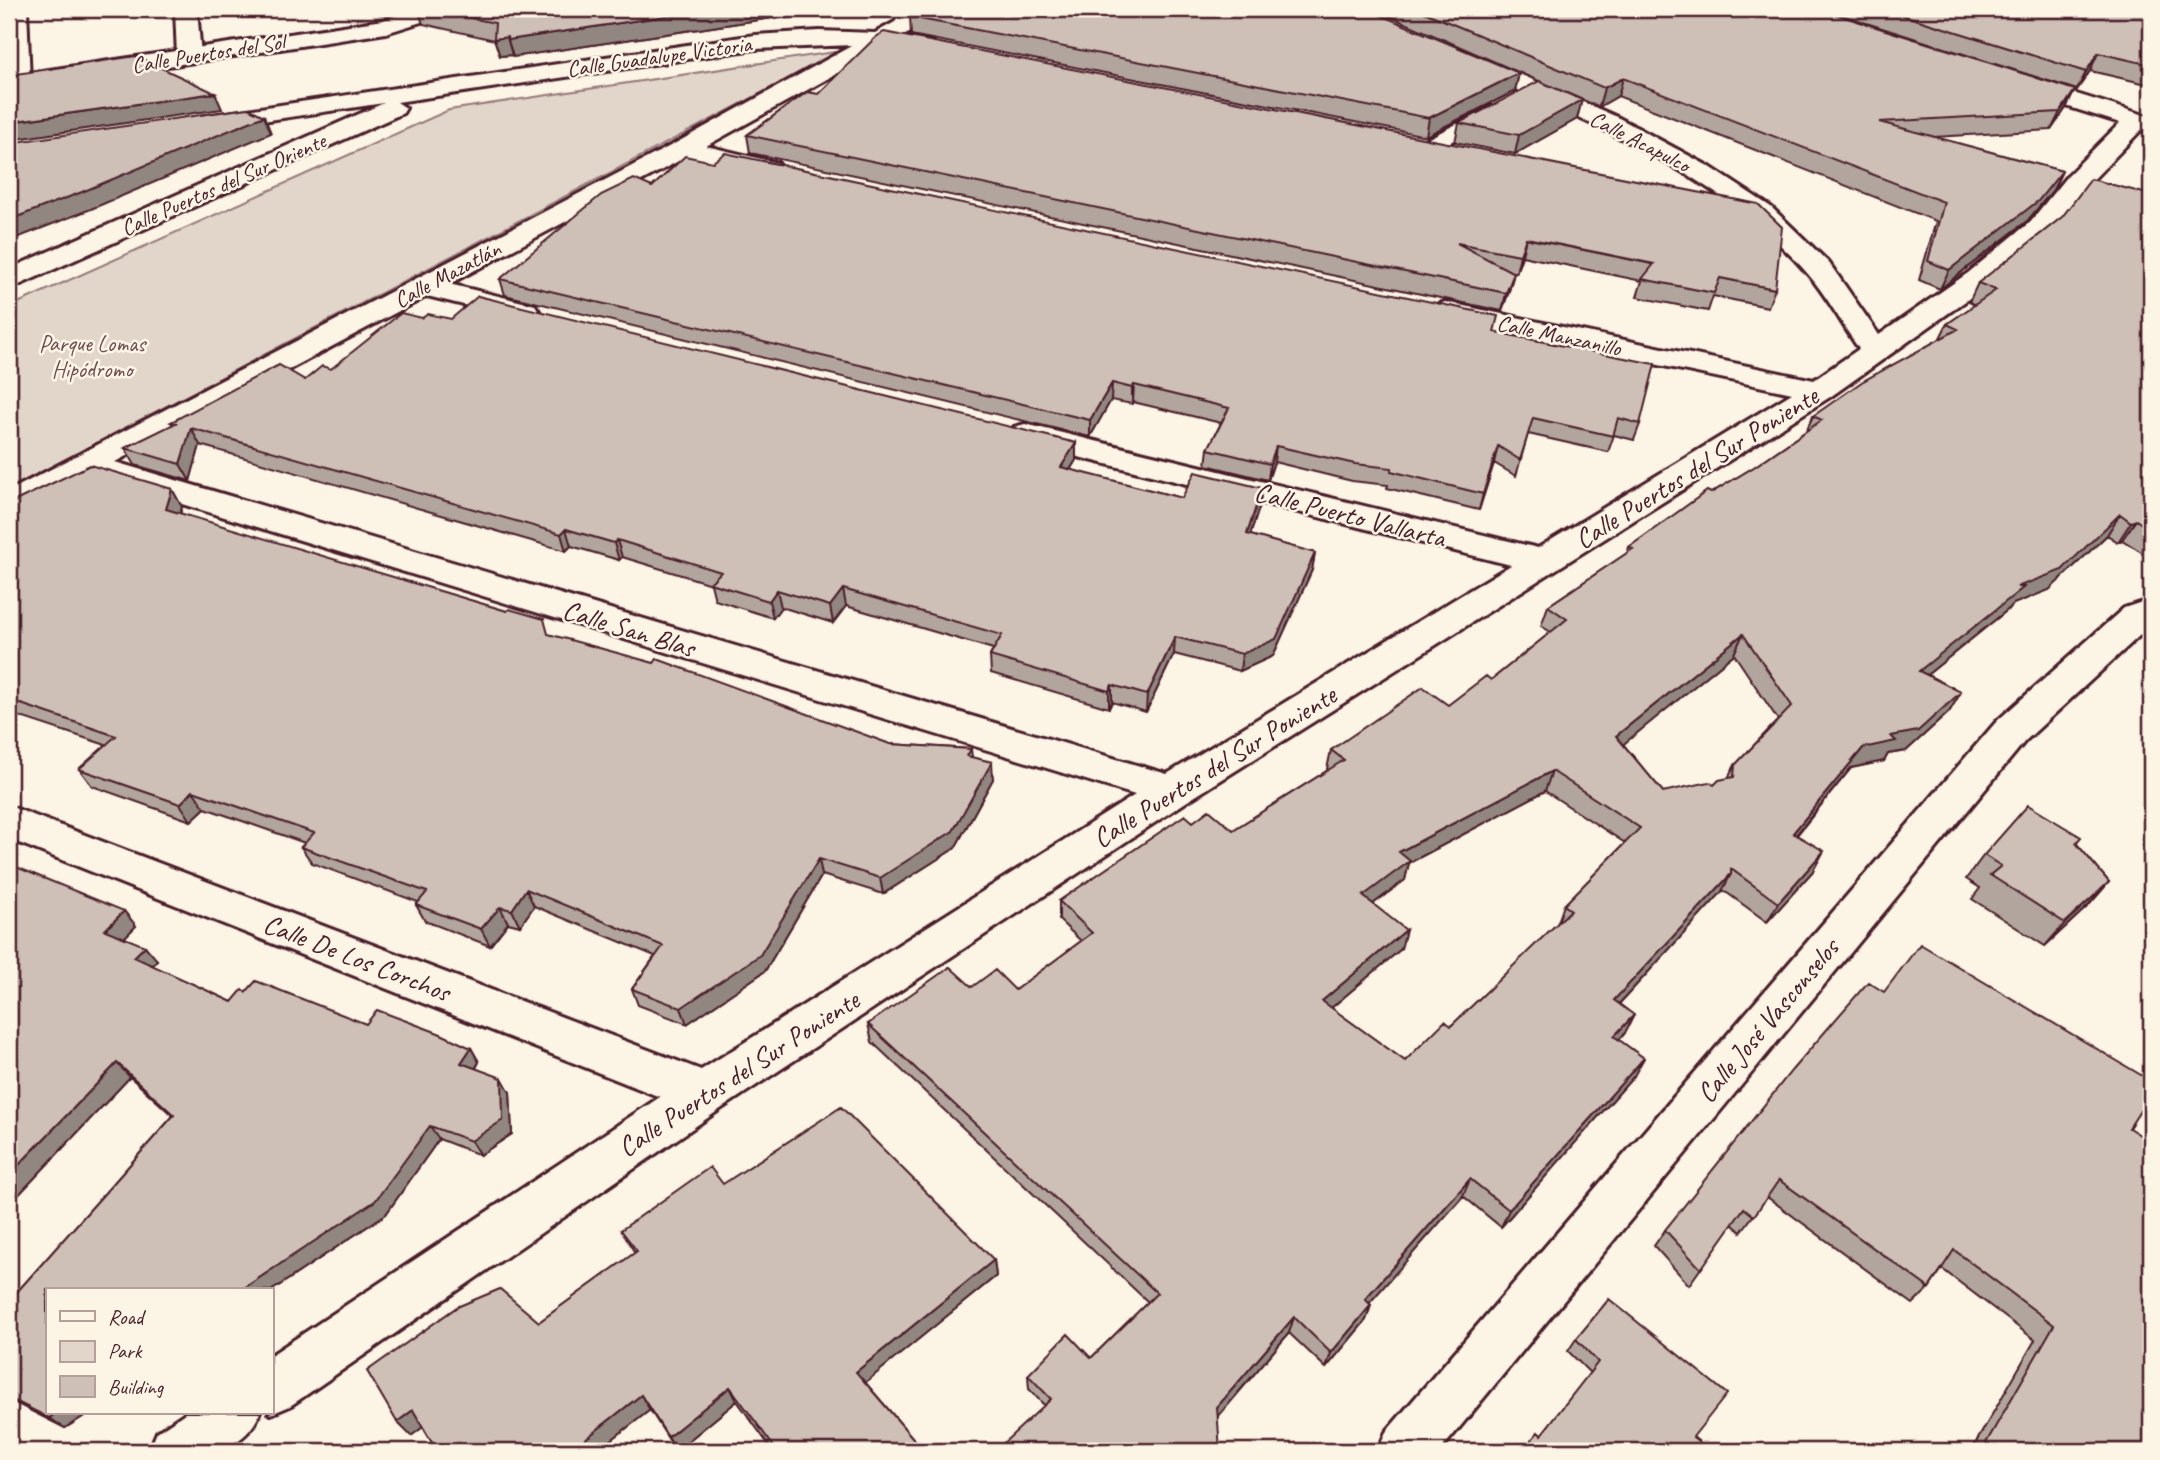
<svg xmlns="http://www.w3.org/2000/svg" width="2160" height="1460" viewBox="0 0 2160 1460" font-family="Caveat,sans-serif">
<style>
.green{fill:#e2d5ca;stroke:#967a7a;stroke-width:2}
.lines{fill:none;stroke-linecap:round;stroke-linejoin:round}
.lane-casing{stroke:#4a1f2b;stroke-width:5}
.street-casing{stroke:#4a1f2b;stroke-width:6}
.secondary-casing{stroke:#4a1f2b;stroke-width:6}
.lane{fill:#fcf5e5;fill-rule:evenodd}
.street{fill:#fcf5e5;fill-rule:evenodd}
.secondary{fill:#fcf5e5;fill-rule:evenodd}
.wall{fill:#b2a59d;stroke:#4a1f2b;stroke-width:2;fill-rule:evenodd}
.shaded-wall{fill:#918680;stroke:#4a1f2b;stroke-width:2}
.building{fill:#cfc0b7;stroke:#4a1f2b;stroke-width:2;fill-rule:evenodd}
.labels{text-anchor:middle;stroke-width:5;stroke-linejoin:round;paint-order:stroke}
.far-street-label{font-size:23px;fill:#4a1f2b;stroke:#fcf5e5}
.far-park-label{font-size:23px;fill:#704c53;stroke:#fcf5e5}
.street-label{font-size:28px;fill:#4a1f2b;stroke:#fcf5e5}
</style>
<rect width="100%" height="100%" fill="#fcf5e5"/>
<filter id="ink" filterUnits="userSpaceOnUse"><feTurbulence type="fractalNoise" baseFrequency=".0143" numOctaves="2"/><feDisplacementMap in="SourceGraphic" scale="14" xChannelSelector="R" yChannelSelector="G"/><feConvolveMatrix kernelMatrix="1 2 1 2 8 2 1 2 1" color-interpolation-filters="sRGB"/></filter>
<g filter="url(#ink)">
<path class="green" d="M841,51l-832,438v-182l440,-197z"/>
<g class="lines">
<defs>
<path id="lane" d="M1492,106l9,6 -2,4 -62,33 -7,2 -10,-6 3,-4z"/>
<path id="street" d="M9,9h18l3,73 -4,5 -8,2 -9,-3z
M175,9h22l4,47 -4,5h-16l-4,-5z
M905,9h22l-16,23 -8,4 30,6 3,5 -3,5 -8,2 -42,-6 -177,98 72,17 4,5 -4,5 -9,3 -83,-19 -237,127 86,21 4,6 -4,6 -10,3 -98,-24 -312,166 1052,312 344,-209 -497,-124 -5,-7 5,-7 11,-3 513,124 254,-155 -347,-73 -10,-3 -4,-6 4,-6 10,-3 369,78 45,-31c-17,-25 -32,-53 -51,-75 -90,-104 -226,-154 -348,-209l-4,-5 4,-5h16l141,62 93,50 61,40 58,56 50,72 89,-62 62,-51 37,-46 53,-53 -108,-34 -4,-5 4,-5h16l123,38v15l-10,-2 -56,58 -35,46 -62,51 -158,112 -644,405 -464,306 -432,298 -19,8 -2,-1h2v-58l389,-258 -651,-258v-33l692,264 434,-275 -1045,-319 -69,37 -12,3v-25l665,-347 179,-99 -98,4 -358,53 9,6 -3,5 -384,172 -10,2v-18l375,-166 -176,26 -9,-2 -3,-5 3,-5 556,-82 64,-4 56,2 20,-11z
M185,1413h75c-21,47 -65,38 -111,38l8,-19z"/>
<path id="secondary" d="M417,9h33l-3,5 -61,19 -377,57v-14l374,-56z
M2151,599v26l-126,116 -585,710h-62l8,-19 611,-711 127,-113z"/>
</defs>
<use href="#lane" class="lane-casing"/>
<use href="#street" class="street-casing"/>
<use href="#secondary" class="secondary-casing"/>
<use href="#lane" class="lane"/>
<use href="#street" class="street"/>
<use href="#secondary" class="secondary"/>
</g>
<path class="wall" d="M353,9h57l-23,7z
M418,9h436l-68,9 -1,-2 -272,41 -1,-2 -12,1 -5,-16 -72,-16z
M1373,9h446l256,81 -9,18 -15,22 -117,7 128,34 -9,19 -25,30 -88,69 -21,-9 17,-59 -318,-125 -19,11z
M1822,9h329v76l-61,-14 -13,19z
M910,17l609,56 -4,18 -89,45 -515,-101z
M807,92l968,197 -7,18 -55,-11 -5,15 -71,-14 5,-16 -120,-25 -6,17 -3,-1 1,1 -5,18 -7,20 -752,-158 -3,-18z
M1577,119l-62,35 -60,-12 4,-19z
M652,187l842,145 146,92 -6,16 -20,-5 -6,17 -80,-18 -12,42 -22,-13 -15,47 -92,-22 1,-3 -36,-4 -78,-19 -6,18 -62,-15 2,-16 13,-26 -88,-21 -1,2 -21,-4 -21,37 -585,-142 -5,-16z
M2151,195v355l-8,3 -21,-13 -4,2 -11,-7 -58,55 -36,14 -2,3 -84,68 34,17 -12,20 -43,39 -18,3 -4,7 -33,7 -54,67 16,36 -46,51 -44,-32 -2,3 -102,111 6,29 -6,7 15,36 -133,151 -38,-31 -94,107 2,2 -5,15 -40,48 -37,-35 -71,84 -174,-12 -15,-16 -1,-14 63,-17 57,-56 -276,-260 -4,-18 104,-37 43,3 66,-49 -22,-21v-19l134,-79 40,8 95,-60 -1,-1 4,-19 117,-45 43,-25 60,-48 -10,-6 7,-20 79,-53 2,-6 82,-54 43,-26 52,-36 7,-15 126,-76 8,-16 28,-19 -6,-3 9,-19zM1734,654l44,66 -43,45 -7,13 -14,7 -51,7 -40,-48zM1545,791l80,52 -61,62 -7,20 -106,101 -46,35 -74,-53 70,-59 -28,-45 32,-24 4,-17z
M422,318l654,125v17l-6,10 112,28 78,7 -10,30 65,18 -3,17 -39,86 -33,15 -66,-17 -28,58 -34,-10 -3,6 -118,-35 -1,-17 3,-7 -147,-43 -13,17 -52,-16 -8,11 -58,-18 -4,-16 -89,-27 -3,3 -48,-14 -5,5 -366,-106 -10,36 -55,-16 -10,-17 48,-23 -2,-3 134,-42 26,-11z
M172,489l10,18 -2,7 370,121 340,109 81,5 1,8 21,22 -38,69 -72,46 -61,-19 -57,96 -78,53 -49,-19 -6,-16 23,-33 -121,-50 -14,20 -12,-3 -18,23 -65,-25 -9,-16 2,-3 -106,-39 -11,-16 4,-4 -100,-35 -14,13 -99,-35 -13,-17 27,-24 -88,-29 -9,7v-219z
M2151,678v11l-6,-2z
M2076,843l33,39 -20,23 -44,41 -73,-47 8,-11 -14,-9 18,-24z
M124,911l12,15 -12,12 33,22 -5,6 80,36 134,22 105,24 8,14 -3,6 34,24 2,42 -32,21 -41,-16 -53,75 -115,77 -224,122h42l-24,15 -56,-28v-99l164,-185 -43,-39 -121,128z
M1884,992l245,136 22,323h-180l64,-111 -93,-71 -13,19 -16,16 -146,-107 -26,35 -9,-8 -43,61 -35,-39 11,-16z
M723,1184l271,76 2,16 -131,106 59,69h-151l-36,-50 -61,50 -26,-41 -53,41h-160l-14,-24 -12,9 128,-114 96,-69 -14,-23z
M1576,1339l117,98 -152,-2 49,-62 -22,-22z"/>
<path class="shaded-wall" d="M384,9h26l-23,7z
M712,9h72l1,7 -272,41 -5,-17z
M785,9h69l-68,9z
M507,37l5,18 -12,1 -6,-17z
M2098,53l-8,18 -13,19 9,-18z
M1519,73l-4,18 -89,45 3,-18z
M1623,78l-5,18 -19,11 5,-19z
M2075,90l-9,18 -15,22 9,-18z
M215,93l7,16 -213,31v-18z
M1582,100l-5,19 -62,35 4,-19z
M264,116l7,17 -180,76 -82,32v-21z
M2062,171l-9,19 -25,30 -88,69 9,-19z
M1526,238l-4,18 -6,17 4,-18z
M1514,273l-5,18 -7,20 4,-18z
M1112,383l-1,17 -21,37v-17z
M1134,385l-1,17 -1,2v-16z
M191,428l9,17 -10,36 -10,-17z
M1076,443v17l-15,24v-17z
M1276,446l-2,16 -6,18 2,-16z
M1498,446l-4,17 -15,47 4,-16z
M1262,488l-2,17 -15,46 2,-17z
M172,489l10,18 -6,20 -10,-18z
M2120,514l-13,21 -58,55 -36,14 -2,3 -104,84 12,-20 98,-84z
M2136,520l-14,20 -4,2 13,-20z
M566,529l5,17 -5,5 -5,-17z
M617,540l5,17 -3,3 -5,-17z
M2151,541v9l-8,3z
M1315,553l-3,17 -39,86 -33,15 2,-17z
M843,589l3,17 -13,17 -3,-17z
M777,590l4,17 -8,11 -4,-17z
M1743,634l-9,20 -125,102 7,-20z
M1175,637l-1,17 -28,58 1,-17z
M1112,685v17l-3,6v-17z
M1961,692l-12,20 -43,39 -18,3 -4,7 -33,7 -69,84 11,-19 70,-85 28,-12z
M9,704l9,12 -9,7z
M992,762l1,17 -38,69 -72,46 -3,-16z
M1552,771l-7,20 -136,72 -4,17 -47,35 5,-19 36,-44z
M193,791l12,17 -14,13 -11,-17z
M1824,851l-11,20 -46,51 11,-19z
M819,859l3,16 -57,96 -78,53 -6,-16z
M1731,874l-10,19 -116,126 9,-19z
M2109,882l-20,23 -44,41 20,-23z
M526,889l8,17 -14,20 -8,-16z
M500,907l8,16 -18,23 -9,-17z
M124,911l12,15 -19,19 -12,-15z
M1406,930l-5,19 -83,70 4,-18z
M145,946l12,14 -11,12 -12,-15z
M1634,1015l-9,18 -20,22 9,-19z
M471,1048l8,14 -9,15 -9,-14z
M1644,1058l-10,18 -133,151 8,-17z
M117,1063l13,14 -121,128v-30z
M502,1078l8,14 2,42 -32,21 -9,-14z
M430,1126l9,13 -53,75 -115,77 -30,-1z
M1470,1179l-7,17 -104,119 6,-16z
M994,1260l2,16 -135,110 -5,-14z
M1371,1305l-5,15 -40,48 5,-15z
M1294,1317l-5,16 -75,88 3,-14z
M730,1387l7,14 -61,50 -8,-14z
M641,1395l9,15 -53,41h-27z
M413,1410l14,14 -16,12 -14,-14z
M56,1413h33l-24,15 -16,-10z"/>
<path class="building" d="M427,9h285l-204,31 -1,-3 -13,2 1,-16z
M916,9h450l153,64 -90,45 -519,-101z
M1417,9h402l256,81 -15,22 -181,10 183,49 -24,30 -89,69 -21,-9 16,-59 -321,-124 -19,10z
M1883,9h268v56l-53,-12 -12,19z
M884,32l874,172 24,23 -7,62 -55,-11 -6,15 -72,-14 12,-15 -128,-26 -6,17 -63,-12 57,30 -8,20 -759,-158 60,-43 11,2 58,-57z
M136,56l79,37 -206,29v-47z
M1539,81l43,19 -63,35 -60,-12z
M248,108l16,8 -182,76 -73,28v-77z
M725,153l773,163 -4,16 161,32 -15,60 -22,-6 -5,18 -80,-18 -13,42 -22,-14 -15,48 -92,-23 1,-3 -37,-4 -79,-18 -6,18 -62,-15 21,-41 -95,-23 -2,3 -20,-5 -22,37 -590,-141 101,-84 33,-16 18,8 33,-31 28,6z
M2091,179l60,16v335l-15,-10 -5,2 -11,-8 -58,56 -45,17h7l-105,84 42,21 -43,39 -27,5 5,5 -33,7 -70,85 31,18 -46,52 -47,-34v5l-117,126 20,15 -20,21 30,22 -135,152 -39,-31 -105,120 6,6 -40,48 -37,-36 -77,90 3,44h-225l56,-52 -23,-24 40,-41 23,24 66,-65 -289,-269 82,-57 22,20 23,-17 20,20 77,-57 -33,-32 126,-86 8,7 16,-12 24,20 111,-70 -13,-10 92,-63 25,18 38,-29 5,4 76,-61 -19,-13 85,-57 -4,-2 78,-56 4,2 43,-26 68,-47 -9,-4 50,-35 95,-52 -11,-5 49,-34 -18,-7 84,-66zM1743,634l49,72 -57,59 -1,12 -15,3 -5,5 -5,-3 -46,10 -47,-56zM1552,771l88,57 -76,77 7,5 -120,116 -6,-5 -40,40 -83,-60 84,-71 -43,-34 47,-35 -11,-9z
M478,296l598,147 -15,24 121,31 13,-26 67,16 -15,46 68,19 -39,86 -34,15 -67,-17 -28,58 -35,-10 -3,6 -119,-35 12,-21 -159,-46 -13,17 -53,-16 -8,11 -59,-18 11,-11 -104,-32 -3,3 -48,-14 -5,5 -370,-106 -11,36 -55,-16 51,-25 -5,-1 108,-57 26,15 17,-14 9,3 70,-56 21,5 6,-4 23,5z
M90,465l82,24 -6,20 341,102 2,-2 35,10 4,15 106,29 3,-4 233,85 81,5 -4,7 25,6 -39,69 -73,47 -61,-19 -59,96 -79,53 -49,-19 31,-43 -137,-57 -14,21 -12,-3 -19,22 -65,-24 11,-13 -126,-45 13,-14 -121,-42 -13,13 -101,-35 37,-33 -107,-36v-196z
M2028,805l53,32 -5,6 33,39 -44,41 -75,-48 11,-9 -17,-11z
M9,864l115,47 -19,19 40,16 -11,11 98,45 10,-12 4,2 10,-11 110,43 11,-14 64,24 30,14 -10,15 41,15 1,42 -32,21 -41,-15 -55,75 -134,89h-194v123h9l-7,5 -40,-20v-97l165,-186 -57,-52 -108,112z
M1920,944l231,137v13l-22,34 22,14v309h-153l-12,-8 68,-118 -100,-75 -25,38 -150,-108 -25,36 -10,-8 -43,61 -36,-39 127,-160 76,-88 16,10z
M841,1107l153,153 -138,112 68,79h-147l-47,-64 -62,50 -27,-42 -71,56h-133l-24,-41 -16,12 -30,-51 90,-64 43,-18 39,33 98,-71 -16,-21 89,-63 13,17z
M1609,1299l118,95 -34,43 18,14h-189l16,-19 3,3 57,-73 -22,-23z"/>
</g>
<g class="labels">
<g class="far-street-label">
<text transform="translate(208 53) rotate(-9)" y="8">Calle Puertos del Sol</text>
<text transform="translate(659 56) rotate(-8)" y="8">Calle Guadalupe Victoria</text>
<text transform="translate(1640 141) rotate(27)" y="8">Calle Acapulco</text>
<text transform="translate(223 184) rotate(-24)" y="8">Calle Puertos del Sur Oriente</text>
<text transform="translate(447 274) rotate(-28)" y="8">Calle Mazatlán</text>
<text transform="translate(1559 335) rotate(12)" y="8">Calle Manzanillo</text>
</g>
<g class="far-park-label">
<text x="92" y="351">Parque Lomas<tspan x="92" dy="26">Hipódromo</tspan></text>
</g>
<g class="street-label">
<text transform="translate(1696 467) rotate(-32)" y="10">Calle Puertos del Sur Poniente</text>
<text transform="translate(1350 514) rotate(14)" y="10">Calle Puerto Vallarta</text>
<text transform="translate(629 628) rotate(17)" y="10">Calle San Blas</text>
<text transform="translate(1214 766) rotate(-32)" y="10">Calle Puertos del Sur Poniente</text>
<text transform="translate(357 957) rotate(21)" y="10">Calle De Los Corchos</text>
<text transform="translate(1767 1020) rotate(-50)" y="10">Calle José Vasconselos</text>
<text transform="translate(738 1073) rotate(-33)" y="10">Calle Puertos del Sur Poniente</text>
</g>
</g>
<rect width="2160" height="1460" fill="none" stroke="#fcf5e5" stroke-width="35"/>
<rect x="18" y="18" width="2125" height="1425" fill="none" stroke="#4a1f2b" stroke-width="2.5" filter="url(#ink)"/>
<rect x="46" y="1288" width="228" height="126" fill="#fcf5e5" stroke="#b59f9b" stroke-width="2"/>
<rect x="60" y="1311" width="35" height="10" fill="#fcf5e5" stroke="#b59f9b" stroke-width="2"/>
<text x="108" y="1324" font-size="21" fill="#4a1f2b">Road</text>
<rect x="60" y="1341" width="35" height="21" fill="#e2d5ca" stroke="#b59f9b" stroke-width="2"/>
<text x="108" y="1358" font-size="21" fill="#4a1f2b">Park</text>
<rect x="60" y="1376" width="35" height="21" fill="#cfc0b7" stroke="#b59f9b" stroke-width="2"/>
<text x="108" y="1394" font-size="21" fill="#4a1f2b">Building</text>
</svg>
